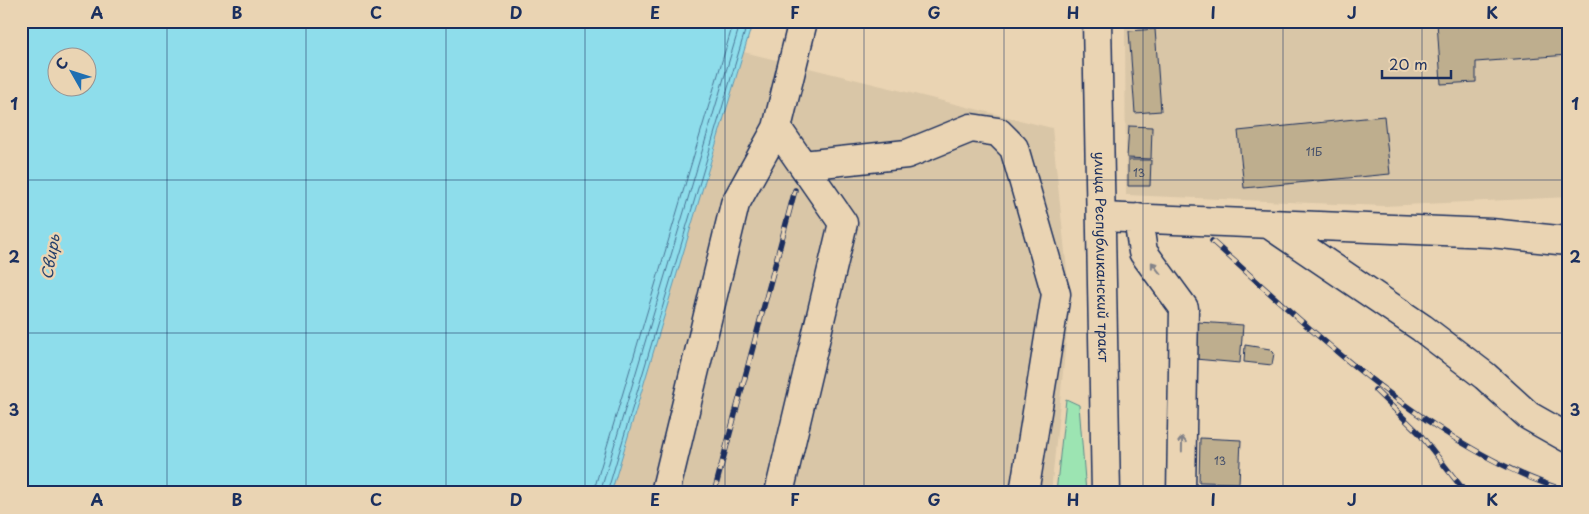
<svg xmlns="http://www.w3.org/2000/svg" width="1589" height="514" viewBox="0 0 1589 514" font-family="'Playpen Sans',sans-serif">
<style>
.built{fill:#d9c6a7}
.green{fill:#9ce4b2;stroke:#5c8a88}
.water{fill:#8eddeb;stroke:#6097b3;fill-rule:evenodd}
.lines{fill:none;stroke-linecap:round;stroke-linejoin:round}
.shore{stroke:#497596;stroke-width:1}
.building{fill:#beae8e;stroke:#1b2f5e}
.minor-casing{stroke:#1b2f5e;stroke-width:31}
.major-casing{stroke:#1b2f5e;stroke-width:31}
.minor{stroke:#ead4b3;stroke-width:28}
.major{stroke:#ead4b3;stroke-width:28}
.rail-casing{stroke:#1b2f5e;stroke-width:5.5}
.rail{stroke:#ead4b3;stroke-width:4;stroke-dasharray:11;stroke-linecap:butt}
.oneway{stroke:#828288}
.grid{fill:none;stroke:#1b2f5e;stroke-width:1;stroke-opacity:0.55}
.labels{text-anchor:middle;stroke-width:5;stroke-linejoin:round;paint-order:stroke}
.number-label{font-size:11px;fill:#444f6a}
.street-label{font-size:14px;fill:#1b2f5e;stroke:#ead4b3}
.water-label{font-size:15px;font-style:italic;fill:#26406c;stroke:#ead4b3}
.neatline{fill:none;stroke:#1b2f5e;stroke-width:2}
.grid-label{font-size:16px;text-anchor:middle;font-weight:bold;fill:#1b2f5e}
</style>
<rect width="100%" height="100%" fill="#ead4b3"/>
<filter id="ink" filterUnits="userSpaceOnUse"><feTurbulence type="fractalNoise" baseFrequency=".02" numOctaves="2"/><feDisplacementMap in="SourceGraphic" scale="10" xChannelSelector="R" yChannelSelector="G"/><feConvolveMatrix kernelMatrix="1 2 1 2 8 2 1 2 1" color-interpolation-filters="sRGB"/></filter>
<g filter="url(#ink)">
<path class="built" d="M1125,21h443v176l-184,9 -258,-11z
M744,52l308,76 18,172 -19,193h-440z"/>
<path class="green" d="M1066,399l13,6 7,88h-30z"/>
<path class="water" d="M21,21h732l-142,472h-590zM58,58h30v30h-30z"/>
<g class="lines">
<path class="shore" d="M593,493l141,-472
M600,493l141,-472
M607,493l141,-472"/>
</g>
<path class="building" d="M1437,21h131v34l-92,7v20l-35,2z
M1155,29l6,82 -26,2 -6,-82z
M1384,116l6,58 -146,14 -6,-57z
M1129,126l23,1 -1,32 -24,-1z
M1128,160h23l-1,26h-22z
M1198,322l45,3 -3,38 -45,-4z
M1245,345l25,4 4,4 -2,12 -28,-3z
M1200,438l41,2 -2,43 -40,-1z"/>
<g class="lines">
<defs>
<path id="minor" d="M777,128l66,95 -64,270
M803,165l104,-11 64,-26 27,4 16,16 42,146 -32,199
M1101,217l390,16 77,8
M1138,218l5,34 41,56 -3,185
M1270,225l152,103 63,48 44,40 39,22
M665,493l70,-289 42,-76 26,-107"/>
<g id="major">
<path id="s1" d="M1097,21l9,472"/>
</g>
</defs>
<use href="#minor" class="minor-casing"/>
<use href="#major" class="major-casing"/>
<use href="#minor" class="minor"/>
<use href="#major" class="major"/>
<defs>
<path id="rail" d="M1212,241c76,68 149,138 236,193 37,23 77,45 120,57
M1375,390l44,43 47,60
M714,493l81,-303"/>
</defs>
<use href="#rail" class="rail-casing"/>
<use href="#rail" class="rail"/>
</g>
<defs><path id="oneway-shaft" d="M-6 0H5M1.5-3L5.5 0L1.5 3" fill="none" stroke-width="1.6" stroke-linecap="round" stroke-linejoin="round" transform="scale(1.25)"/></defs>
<g class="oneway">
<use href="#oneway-shaft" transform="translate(1156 268) rotate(-128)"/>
<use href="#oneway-shaft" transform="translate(1182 444) rotate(-89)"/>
</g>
</g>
<path class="grid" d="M167,21v472M306,21v472M446,21v472M585,21v472M725,21v472M864,21v472M1004,21v472M1143,21v472M1283,21v472M1422,21v472M21,180h1547M21,333h1547"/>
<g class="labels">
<g class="number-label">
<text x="1314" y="156">11Б</text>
<text x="1139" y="177">13</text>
<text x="1220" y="465">13</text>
</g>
<g class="street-label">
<text dy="5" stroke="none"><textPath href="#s1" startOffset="236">улица Республиканский тракт</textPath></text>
</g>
<g class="water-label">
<text transform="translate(51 257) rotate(-80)" y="5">Свирь</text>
</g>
</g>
<rect width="1589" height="514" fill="none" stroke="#ead4b3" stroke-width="55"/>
<g transform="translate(72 72) rotate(309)"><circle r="24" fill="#ead4b3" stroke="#979291"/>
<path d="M0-4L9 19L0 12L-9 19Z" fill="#1f6fb2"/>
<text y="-8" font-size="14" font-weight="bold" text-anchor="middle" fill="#1b2f5e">С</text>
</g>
<path d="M1382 70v8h69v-8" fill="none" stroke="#1b2f5e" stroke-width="2.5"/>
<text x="1389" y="70" font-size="15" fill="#1b2f5e" stroke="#ead4b3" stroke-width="4" paint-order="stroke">20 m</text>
<rect x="28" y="28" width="1534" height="458" class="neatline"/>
<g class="grid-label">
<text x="97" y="19">A</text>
<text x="237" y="19">B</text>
<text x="376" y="19">C</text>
<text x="516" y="19">D</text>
<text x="655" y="19">E</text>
<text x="795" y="19">F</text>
<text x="934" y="19">G</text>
<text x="1073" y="19">H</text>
<text x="1213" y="19">I</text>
<text x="1352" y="19">J</text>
<text x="1492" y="19">K</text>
<text x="14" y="110">1</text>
<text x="1575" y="110">1</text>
<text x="14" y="263">2</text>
<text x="1575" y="263">2</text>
<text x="14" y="416">3</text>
<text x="1575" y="416">3</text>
<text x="97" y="506">A</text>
<text x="237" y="506">B</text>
<text x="376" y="506">C</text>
<text x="516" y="506">D</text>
<text x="655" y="506">E</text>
<text x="795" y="506">F</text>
<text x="934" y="506">G</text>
<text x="1073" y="506">H</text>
<text x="1213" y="506">I</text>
<text x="1352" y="506">J</text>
<text x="1492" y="506">K</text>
</g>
</svg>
